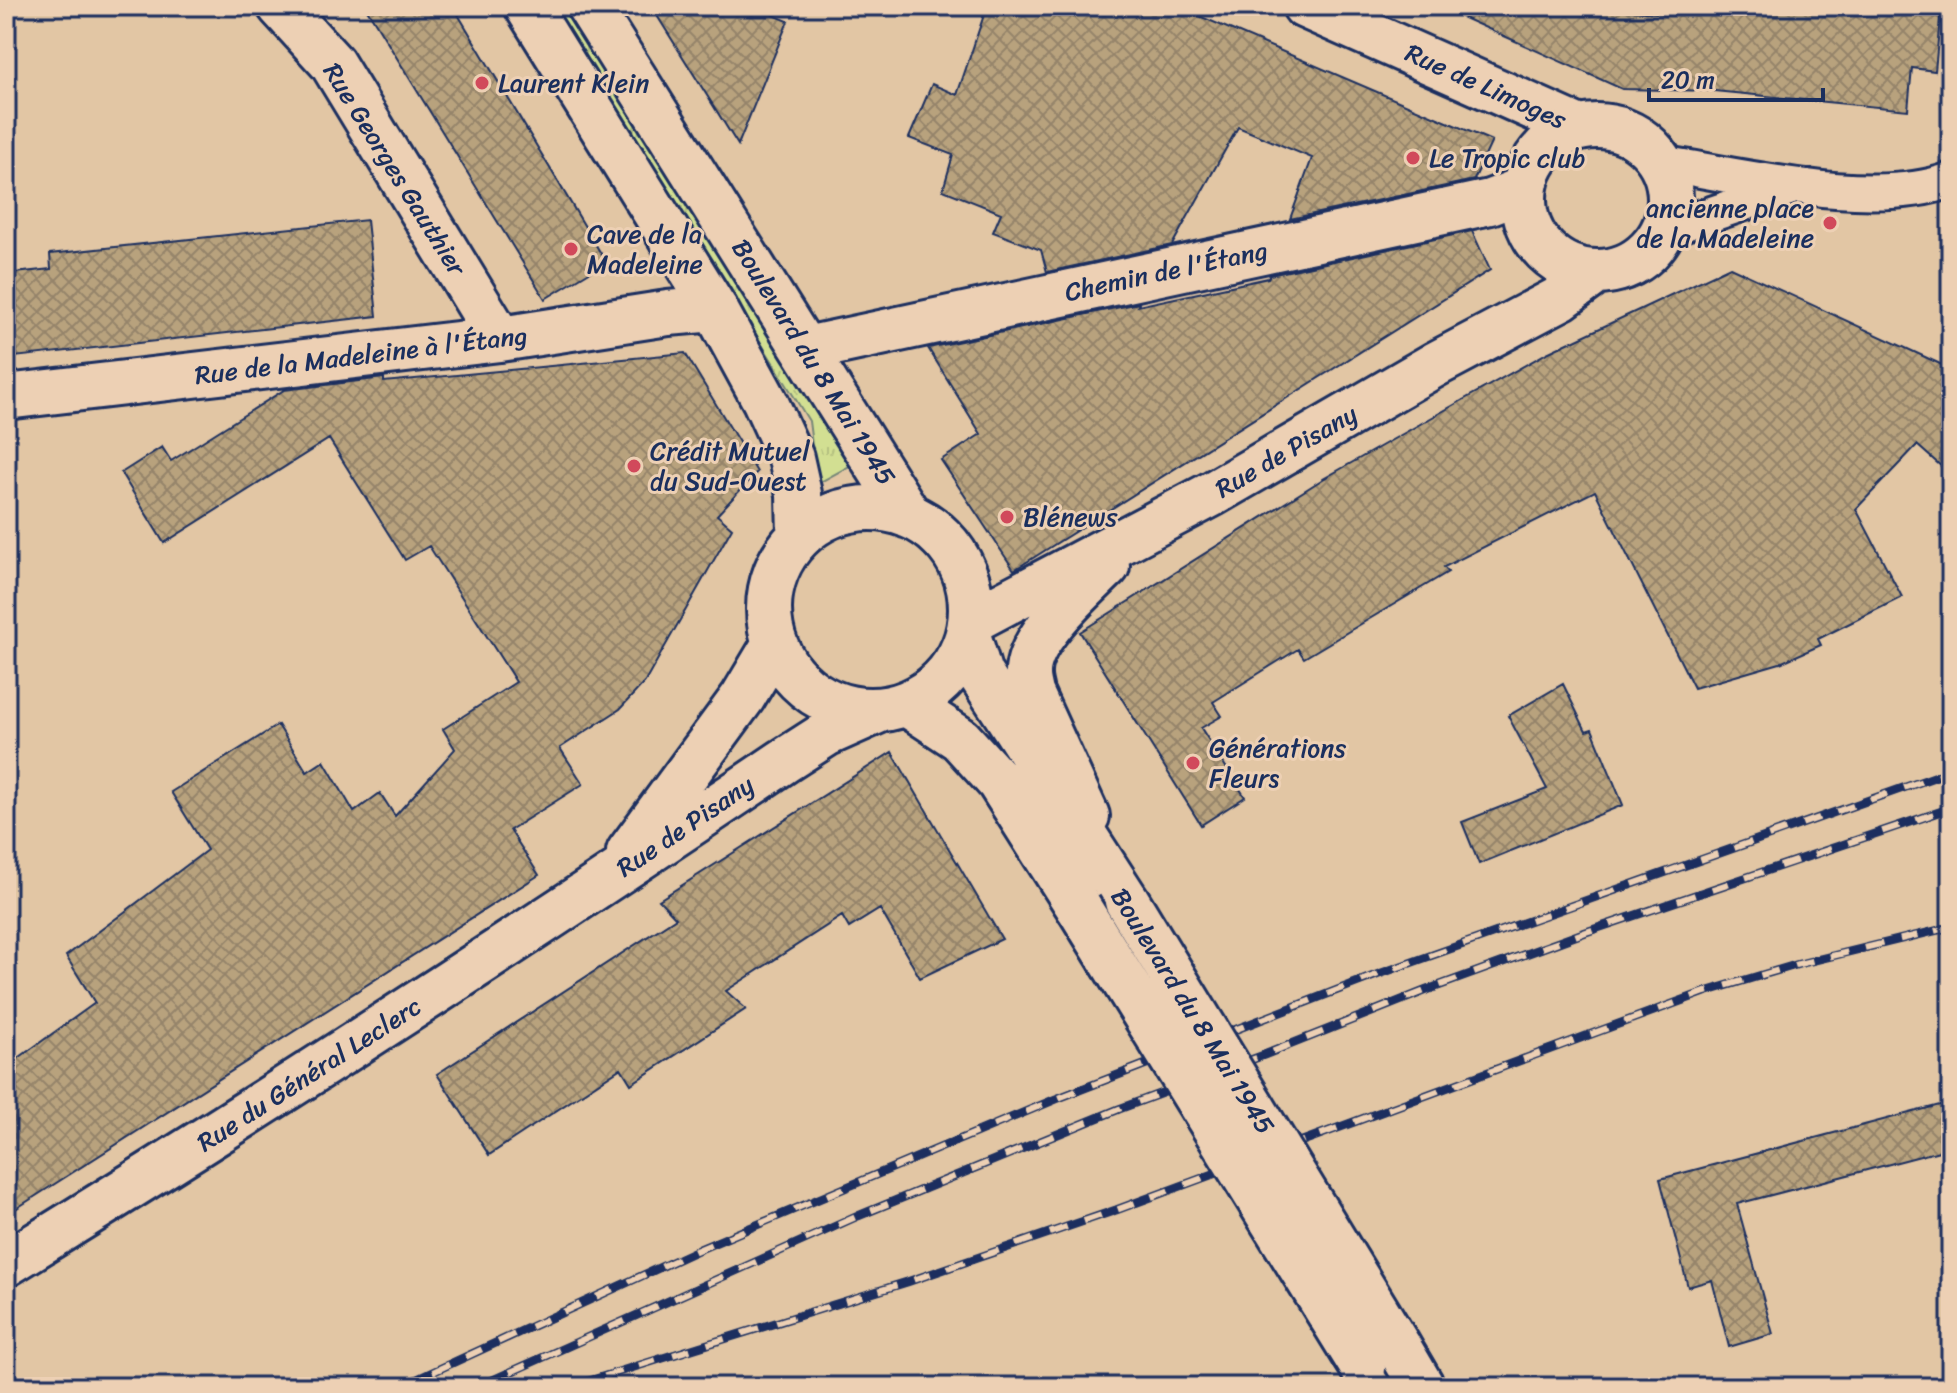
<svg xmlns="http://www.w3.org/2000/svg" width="1957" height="1393" viewBox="0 0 1957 1393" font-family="Sriracha,sans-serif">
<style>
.grass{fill:url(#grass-tufts);stroke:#768778;stroke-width:2}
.building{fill:url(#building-cross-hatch);stroke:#1b2f5e;stroke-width:2}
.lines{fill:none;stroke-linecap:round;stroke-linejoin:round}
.lane-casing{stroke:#1b2f5e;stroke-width:40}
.street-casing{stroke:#1b2f5e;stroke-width:50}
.secondary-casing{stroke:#1b2f5e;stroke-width:50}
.lane{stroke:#edd0b4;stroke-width:34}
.street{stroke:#edd0b4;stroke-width:44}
.secondary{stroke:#edd0b4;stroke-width:44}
.rail-casing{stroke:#1b2f5e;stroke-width:9}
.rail{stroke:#edd0b4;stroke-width:6;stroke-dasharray:18;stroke-linecap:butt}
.secondary-bridge-casing{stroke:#1b2f5e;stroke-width:50;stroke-linecap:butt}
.secondary-bridge{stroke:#edd0b4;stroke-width:44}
.poi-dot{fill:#d1495b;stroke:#edd0b4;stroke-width:3}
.labels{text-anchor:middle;stroke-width:6;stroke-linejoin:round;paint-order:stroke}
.poi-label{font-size:26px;fill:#1b2f5e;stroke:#edd0b4;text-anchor:start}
.street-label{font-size:26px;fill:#1b2f5e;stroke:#edd0b4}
</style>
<defs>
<pattern id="grass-tufts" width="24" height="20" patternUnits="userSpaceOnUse" patternTransform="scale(2)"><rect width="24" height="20" fill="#d2df92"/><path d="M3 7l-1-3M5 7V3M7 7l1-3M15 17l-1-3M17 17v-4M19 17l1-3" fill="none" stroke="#b4c080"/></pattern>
<pattern id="building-cross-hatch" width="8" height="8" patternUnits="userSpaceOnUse" patternTransform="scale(2)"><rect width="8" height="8" fill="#b8a27d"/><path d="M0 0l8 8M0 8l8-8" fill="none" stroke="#95846a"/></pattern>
</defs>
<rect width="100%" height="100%" fill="#e2c6a4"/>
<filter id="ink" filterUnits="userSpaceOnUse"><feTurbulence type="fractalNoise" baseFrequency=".0125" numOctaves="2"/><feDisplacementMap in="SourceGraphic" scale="16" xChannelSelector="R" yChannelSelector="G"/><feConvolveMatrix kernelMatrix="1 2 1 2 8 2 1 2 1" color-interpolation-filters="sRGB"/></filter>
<g filter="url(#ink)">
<path class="grass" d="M554,6h11l292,456 -40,22 -8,-63z"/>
<path class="building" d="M365,6h88l153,256 -61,37z
M651,6h101l36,15 -50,124z
M987,6h189l316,135 -18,39 -184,39 22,-61 -74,-31 -66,118 -125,27 -6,-22 -48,-18 8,-19 -58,-23 10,-35 -44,-17 23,-54 25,11z
M1437,6h136l107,9v-9h104l69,7v-7l88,2 -6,63 -23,-3 -4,42 -194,-19 -92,-2z
M367,220l10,96 -371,42v-84l45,-5 -1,-15z
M1472,231l18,39 -476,300 -73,-110 40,-26 -53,-86 211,-45 -1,3 130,-28 2,-3z
M1730,267l221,102v106l-34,-30 -61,64 46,88 -84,42 3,6 -41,18 -86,25 -99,-197 -151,76 4,5 -144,86 -6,-9 -85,53 9,14 -21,12 44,69 -44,28 -121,-193 243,-153 106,-60 118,-66z
M685,353l72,119 -40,43 15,13 -87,154 -25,27 -60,39 23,36 -73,46 29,45 -533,340v-148l89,-64 -29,-47 141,-106 -36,-58 107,-67 29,47 17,-11 30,51 26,-19 15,23 60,-67 -12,-20 73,-47 -87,-136 -24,14 -76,-121 -165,104 -43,-70 41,-26 9,14 113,-71 100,-12v4z
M1563,684l23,47 6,-2 31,76 -144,59 -17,-42 85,-33 -39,-73z
M892,752l110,187 -82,39 -40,-69 -31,19 -7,-12 -116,75 20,18 -115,75 -10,-16 -132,87 -52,-81 239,-156 -17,-18z
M1951,1102v46l-214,56 36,130 -44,13 -17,-67 -24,7 -28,-108z"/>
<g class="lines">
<defs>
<path id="lane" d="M1660,163c84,13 212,46 291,17
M1664,230l131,-44"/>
<path id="street" d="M280,6l52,57 168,276
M1305,6l275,122
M1524 199a73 73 0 1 1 146 0a73 73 0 1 1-146 0Z
M806,349l684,-147 34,-13
M6,397l494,-58 168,-26 47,-4
M971,621l241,-127 224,-130 125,-66 34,-25
M1087,816l-56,-123c-1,-6 -3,-12 -3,-18 -2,-36 55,-85 79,-109"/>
<path id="secondary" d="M527,6l188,303 50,92 26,57 8,36 1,42
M589,6l320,510
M769 609a101 101 0 1 1 202 0a101 101 0 1 1-202 0Z
M968,635l12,39 147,227
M907,704l53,35 39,43 80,126
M629,852l114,-155 31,-52
M6,1264c263,-162 522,-330 778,-503l42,-27 54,-24
M1398,1346l24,41"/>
</defs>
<use href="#lane" class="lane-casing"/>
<use href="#street" class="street-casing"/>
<use href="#secondary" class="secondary-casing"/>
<use href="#lane" class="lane"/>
<use href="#street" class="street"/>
<use href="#secondary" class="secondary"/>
<defs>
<path id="rail" d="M400,1387l300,-138 356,-150 323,-125 572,-203
M477,1387l381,-171 261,-107 145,-54 163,-65 159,-58 365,-124
M570,1387l337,-105 209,-72 589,-218 94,-28 152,-37"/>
</defs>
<use href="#rail" class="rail-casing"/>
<use href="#rail" class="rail"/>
<defs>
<path id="secondary-bridge" d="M1127,901l271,445
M1079,908l284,460"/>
</defs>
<use href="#secondary-bridge" class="secondary-bridge-casing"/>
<use href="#secondary-bridge" class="secondary-bridge"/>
</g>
</g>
<g class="poi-dot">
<circle cx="482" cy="83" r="8"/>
<circle cx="1413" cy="158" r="8"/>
<circle cx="1830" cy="223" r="8"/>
<circle cx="571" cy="249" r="8"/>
<circle cx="634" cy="466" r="8"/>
<circle cx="1007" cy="517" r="8"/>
<circle cx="1193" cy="763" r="8"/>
</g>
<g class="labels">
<g class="poi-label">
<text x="498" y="92">Laurent Klein</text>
<text x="1429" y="167">Le Tropic club</text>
<text x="1814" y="217" text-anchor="end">ancienne place<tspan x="1814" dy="30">de la Madeleine</tspan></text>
<text x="587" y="243">Cave de la<tspan x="587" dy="30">Madeleine</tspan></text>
<text x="650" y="460">Crédit Mutuel<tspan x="650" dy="30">du Sud-Ouest</tspan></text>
<text x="1023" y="526">Blénews</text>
<text x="1209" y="757">Générations<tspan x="1209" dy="30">Fleurs</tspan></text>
</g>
<g class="street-label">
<text transform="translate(1486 86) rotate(24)" y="9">Rue de Limoges</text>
<text transform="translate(395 169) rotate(58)" y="9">Rue Georges Gauthier</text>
<text transform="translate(1166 271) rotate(-12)" y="9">Chemin de l'Étang</text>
<text transform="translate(361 355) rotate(-7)" y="9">Rue de la Madeleine à l'Étang</text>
<text transform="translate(814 362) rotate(58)" y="9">Boulevard du 8 Mai 1945</text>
<text transform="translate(1286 451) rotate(-30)" y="9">Rue de Pisany</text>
<text transform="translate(685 826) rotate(-34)" y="9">Rue de Pisany</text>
<text transform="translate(1193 1011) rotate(58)" y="9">Boulevard du 8 Mai 1945</text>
<text transform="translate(309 1074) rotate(-33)" y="9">Rue du Général Leclerc</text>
</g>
</g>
<rect width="1957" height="1393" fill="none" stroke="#edd0b4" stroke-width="32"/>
<rect x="16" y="16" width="1925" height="1361" fill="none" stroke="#1b2f5e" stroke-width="3" filter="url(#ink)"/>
<path d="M1649 88v12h174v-12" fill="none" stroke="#1b2f5e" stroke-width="4"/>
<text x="1661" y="88" font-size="24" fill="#1b2f5e" stroke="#edd0b4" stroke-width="6" paint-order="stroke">20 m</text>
</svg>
